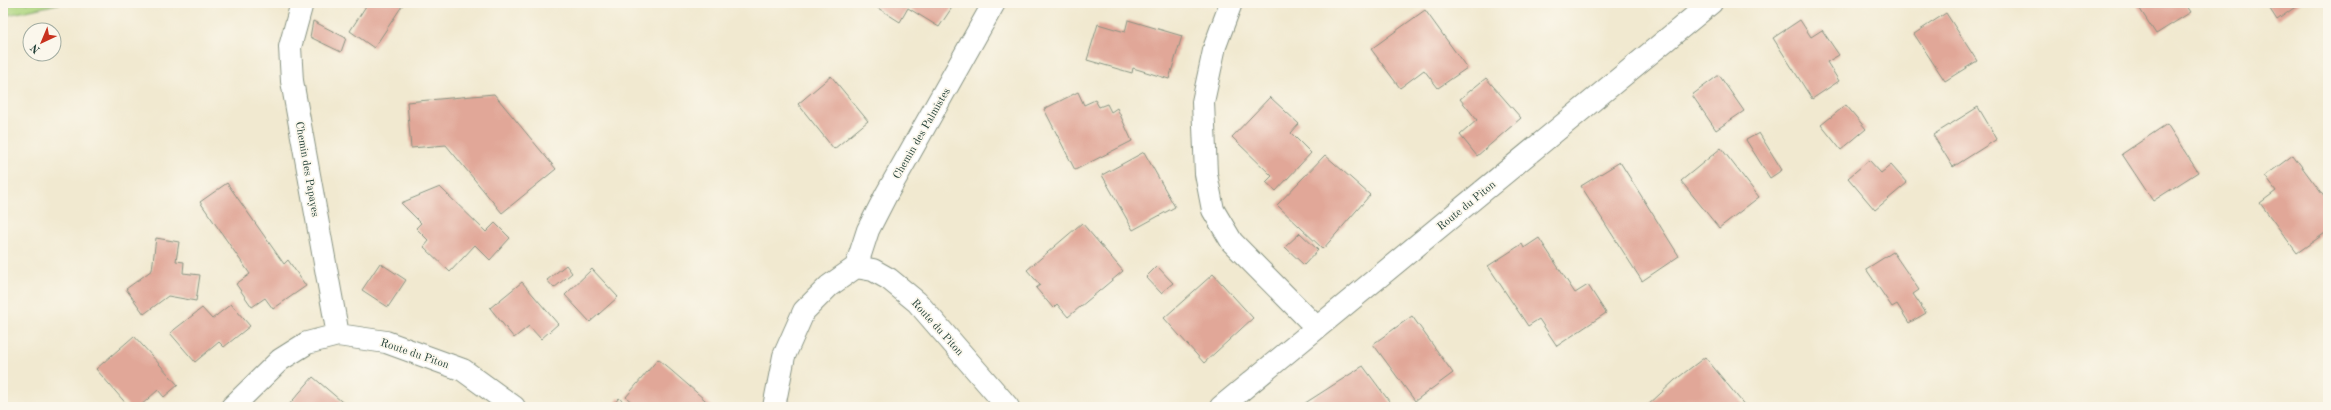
<svg xmlns="http://www.w3.org/2000/svg" width="2331" height="410" viewBox="0 0 2331 410" font-family="'Old Standard TT',serif">
<style>
.green{fill:#afd680;stroke:#678a5a}
.building{fill:#e1a798}
.lines{fill:none;stroke-linecap:round;stroke-linejoin:round}
.street-casing{stroke:#889382;stroke-width:24}
.street{stroke:#fff;stroke-width:22}
.labels{text-anchor:middle;stroke-width:3.5;stroke-linejoin:round;paint-order:stroke}
.street-label{font-size:11px;fill:#1f3d34;stroke:#fbf7ec}
</style>
<rect width="100%" height="100%" fill="#fbf7ec"/>
<filter id="ink" filterUnits="userSpaceOnUse"><feTurbulence type="fractalNoise" baseFrequency=".025" numOctaves="2"/><feDisplacementMap in="SourceGraphic" scale="8" xChannelSelector="R" yChannelSelector="G"/><feConvolveMatrix kernelMatrix="1 2 1 2 8 2 1 2 1" color-interpolation-filters="sRGB"/></filter>
<filter id="wash" filterUnits="userSpaceOnUse"><feTurbulence type="fractalNoise" baseFrequency=".012" numOctaves="4" result="noise"/><feDisplacementMap in="SourceGraphic" scale="16" xChannelSelector="R" yChannelSelector="G"/><feGaussianBlur stdDeviation="0.9" result="paint"/><feColorMatrix in="noise" values="0 0 0 0 0 0 0 0 0 0 0 0 0 0 0 0 0 1.4 0 .05"/><feComposite in="paint" operator="in"/></filter>
<g filter="url(#wash)">
<rect width="100%" height="100%" fill="#f1e9d0"/>
<path class="green" d="M3,3h60l-60,13z"/>
<g id="blocks">
<path class="building" d="M361,3h43l-30,45 -24,-17 16,-25z
M870,3h85l-16,24 -31,-19 -8,14z
M2136,3h49l6,9 -35,22z
M2266,3h35l-24,17z
M1425,10l42,58 -29,20 -14,-18 -24,18 -29,-39z
M1946,13l31,48 -32,20 -31,-47z
M1128,20l54,16 -13,43 -36,-11 -1,5 -45,-13 11,-36 27,8z
M1800,20l11,17 11,-7 17,25 -12,7 12,19 -27,18 -39,-61z
M313,21l33,17 -5,14 -31,-15z
M1719,75l25,36 -28,19 -24,-35z
M831,76l37,45 -34,28 -36,-45z
M1486,78l35,40 -44,38 -17,-21 17,-15 -17,-21z
M1078,92l6,13 11,-5 4,7 8,-3 4,8 6,-4 15,33 -57,29 -31,-61z
M494,94l62,75 -54,44 -56,-68 -35,3 -4,-46z
M1270,97l29,27 -8,9 20,20 -35,38 -10,-9 6,-6 -40,-39z
M1846,105l20,24 -25,21 -20,-25z
M1978,107l19,32 -44,28 -20,-32z
M2167,124l31,48 -45,29 -31,-47z
M1759,133l23,37 -12,8 -24,-38z
M1721,148l38,49 -40,31 -38,-47z
M1144,152l31,55 -42,23 -31,-55z
M1325,155l45,40 -47,54 -46,-44z
M2293,155l35,47v29l-31,22 -37,-50 16,-12 -11,-15z
M1869,160l12,13 10,-8 16,18 -32,27 -27,-32z
M1620,162l59,94 -37,25 -61,-95z
M227,183l57,81 4,-4 18,26 -33,23 -8,-11 -13,9 -16,-23 14,-10 -50,-72z
M440,187l46,45 9,-9 15,15 -20,22 -15,-15 -25,27 -26,-25 5,-6 -13,-13 5,-5 -20,-20z
M1082,223l41,48 -55,46 -11,-13 -4,4 -17,-20 4,-3 -13,-15z
M1300,233l18,17 -14,15 -19,-18z
M156,238l23,4 -3,19 8,1 -1,11 17,2 -4,26 -28,-5 -24,18 -18,-25 26,-19z
M1539,238l36,55 13,-8 18,28 -49,33 -18,-27 -11,7 -40,-60 34,-22 2,4z
M1893,252l26,38 -6,4 13,19 -17,10 -12,-19 -5,3 -26,-38z
M380,263l26,17 -18,27 -26,-17z
M566,265l6,8 -18,15 -7,-8z
M1157,266l16,17 -12,10 -15,-16z
M592,269l26,28 -28,25 -25,-27z
M1213,274l40,44 -49,45 -40,-45z
M522,282l36,42 -17,15 -12,-13 -15,12 -24,-30z
M231,304l19,22 -26,21 -5,-5 -24,20 -25,-29 32,-25 10,11z
M1412,316l41,57 -38,28 -42,-57z
M134,336l44,49 -14,12 -6,-7 -19,17h-10l-33,-38z
M1705,357l41,50h-100l29,-27z
M658,359l30,26 25,22h-76l-11,-10z
M1363,366l29,39 -3,2h-90z
M313,377l35,30h-61z
M619,398l10,9h-18z"/>
</g>
</g>
<g filter="url(#ink)">
<use href="#blocks" fill-opacity="0" stroke="#889382" stroke-width="1"/>
<g class="lines">
<defs>
<path id="street" d="M302,3l-12,44 2,34 46,254
M1231,3l-16,43 -12,56 3,72 7,36 19,32 84,85
M856,267l12,-37 18,-35 108,-192
M232,407l48,-47 27,-17 31,-8 48,7 77,28 51,37
M774,407l10,-51 20,-45 25,-25 27,-19 17,3 16,9 28,23 91,105
M1221,407l490,-404"/>
</defs>
<use href="#street" class="street-casing"/>
<use href="#street" class="street"/>
</g>
</g>
<g class="labels">
<g class="street-label">
<text transform="translate(921 133) rotate(-60)" y="4">Chemin des Palmistes</text>
<text transform="translate(308 169) rotate(80)" y="4">Chemin des Papayes</text>
<text transform="translate(1466 205) rotate(-39)" y="4">Route du Piton</text>
<text transform="translate(938 327) rotate(48)" y="4">Route du Piton</text>
<text transform="translate(415 353) rotate(19)" y="4">Route du Piton</text>
</g>
</g>
<rect width="2331" height="410" fill="none" stroke="#fbf7ec" stroke-width="16"/>
<g transform="translate(42 42) rotate(224)"><circle r="19" fill="#fbf7ec" stroke="#a3ada2"/>
<path d="M0-3L7 15L0 10L-7 15Z" fill="#c8321e"/>
<text y="-6" font-size="11" font-weight="bold" text-anchor="middle" fill="#1f3d34">N</text>
</g>
</svg>
